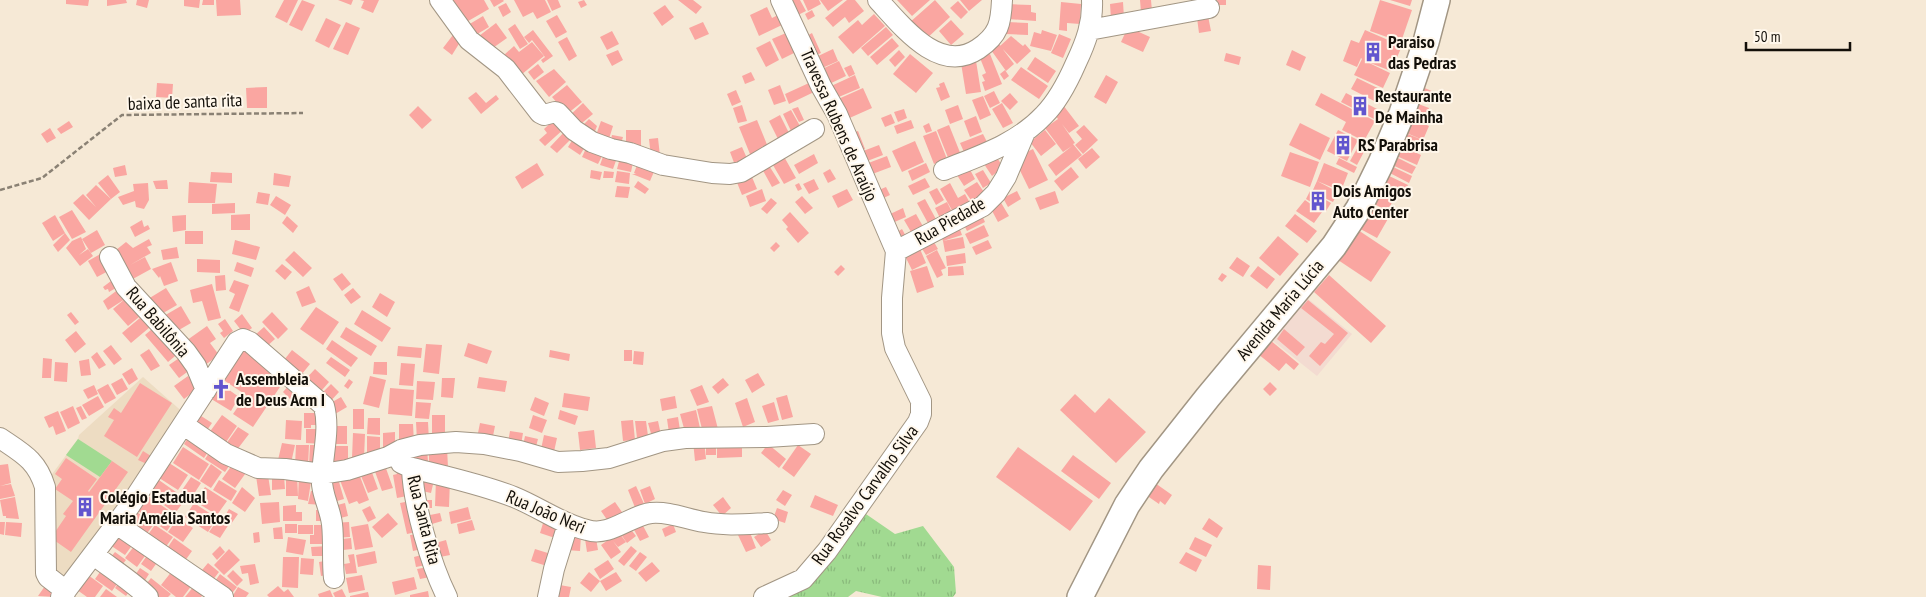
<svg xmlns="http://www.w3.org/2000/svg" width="1926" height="597" viewBox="0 0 1926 597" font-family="'PT Sans Narrow',sans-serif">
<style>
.commercial{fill:#f3dbd1}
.built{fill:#eddcc2}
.grass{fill:#a1da91}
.park{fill:url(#park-tufts)}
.building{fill:#faa6a1}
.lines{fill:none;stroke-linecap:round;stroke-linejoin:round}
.minor-casing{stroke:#a29684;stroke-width:22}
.major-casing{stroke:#a29684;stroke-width:28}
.path{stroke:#8a8174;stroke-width:2.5;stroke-dasharray:5 2.5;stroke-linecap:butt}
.minor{stroke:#fff;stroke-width:20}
.major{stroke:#fff;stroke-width:25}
.labels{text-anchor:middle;stroke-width:4;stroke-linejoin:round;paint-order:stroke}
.poi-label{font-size:18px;font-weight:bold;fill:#130f09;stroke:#fff7eb;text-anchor:start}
.street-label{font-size:18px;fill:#130f09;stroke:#fff7eb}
</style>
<defs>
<pattern id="park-tufts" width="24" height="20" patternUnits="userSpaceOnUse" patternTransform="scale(1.25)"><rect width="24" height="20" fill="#a1da91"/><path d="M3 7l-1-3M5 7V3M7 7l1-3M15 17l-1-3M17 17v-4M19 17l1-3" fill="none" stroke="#8aba7c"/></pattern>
</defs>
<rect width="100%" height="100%" fill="#f6e9d6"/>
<path class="commercial" d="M1302,294l50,40 -35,42 -50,-40z"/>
<path class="built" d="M143,377l43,38 -120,172 -15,-13 -1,-97 28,-38 1,-4z"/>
<path class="grass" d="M78,439l34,22 -12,16 -34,-22z"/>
<path class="park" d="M863,512l32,22 28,-8 31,41 2,26 -3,4h-71l-26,-6 -8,6h-67z"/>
<path class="building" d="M66,0h23l-1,6 -22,-2z
M107,0h19l1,3 -20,3z
M137,0h12l-2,8 -11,-3z
M184,0h16l-1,8 -15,-2z
M203,0h11v5h-12z
M216,0h24l1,15 -24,1z
M284,0h14l-11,23 -12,-6z
M302,0l13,5 -13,26 -13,-6z
M338,0h15l-2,5z
M360,0h19l-6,13 -12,-5 3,-7z
M450,0h34l5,9 -26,15z
M490,0h13l1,1 -10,6z
M514,0h31l6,12 -14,7 -4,-7 -10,5z
M547,0h11l3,7 -9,4z
M584,0l3,5 -6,3 -3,-6z
M678,0h15l9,7 -6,7z
M785,0h15l6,11 -12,6z
M803,0h16l2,4 -13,7z
M820,0h23l-15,11z
M847,0h8l9,11 -15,12 -4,-6 -12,10 -8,-9z
M897,0h33l-18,16z
M935,0l15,17 -25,23 -16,-17z
M960,0h22l-13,11z
M1140,0h11l1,11 -11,1z
M1217,0h9v5h-8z
M1380,0l32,10 -11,32 -31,-11z
M1390,0h22l-2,6z
M958,1l10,11 -7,7 -11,-11z
M1061,2l20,2 -1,20 -13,-1v8l-8,-1z
M1123,2l1,16 -13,1 -1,-15z
M506,3l5,9 -8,5 -5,-10z
M1007,4l24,1v7l5,1v8l-29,-2z
M665,5l9,12 -12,9 -9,-13z
M767,7l5,11 6,-3 4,10 -23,11 -9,-21z
M812,10l3,6 -7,4 -3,-6z
M874,14l11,12 -32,28 -15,-17 20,-17 4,5z
M557,15l10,17 -11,6 -10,-17z
M483,16l6,11 -15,9 -6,-11z
M1208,16l3,15 -12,2 -2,-15z
M326,18l15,7 -12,23 -14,-7z
M951,20l13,14 -13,11 -12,-14z
M346,22l14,6 -12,27 -15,-6z
M703,22l6,12 -14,6 -6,-12z
M1007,22l21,1v12l-22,-1z
M496,23l11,15 -17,12 -11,-14z
M515,24l13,20 -8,5 -12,-20z
M886,27l7,8 -25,21 -7,-8z
M1128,27l22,10 -7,15 -22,-10z
M533,30l20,26 -10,7 -2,-3 4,-3 -13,-17 -3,3 -5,-6z
M1042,30l15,5 -6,16 -21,-5 4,-14 7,2z
M1365,30l37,16 -11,25 -26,-10 25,12 -7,15 -29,-13 8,-16 -1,-1 -4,9 -14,-6 8,-21 8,3z
M456,31l6,8 -10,16 -9,-7z
M612,31l7,13 -12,6 -7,-13z
M786,33l10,19 -14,7 -10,-20z
M812,33l9,20 -7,3 -9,-19z
M1059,34l12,5 -8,19 -12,-5z
M1011,36l12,10 2,-2 6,7 -14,13 -17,-18z
M567,37l10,19 -8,5 -11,-19z
M892,38l7,8 -22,19 -7,-8z
M770,41l9,19 -13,7 -10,-19z
M532,42l12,14 -23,19 -17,-20 10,-9 5,6z
M999,44l15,20 -8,7 -15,-21z
M833,49l5,12 -18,8 -6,-11z
M618,50l5,10 -11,6 -6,-11z
M899,50l6,7 -10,10 -6,-7z
M1292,50l14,7 -6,14 -14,-6z
M1226,53l15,4 -2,8 -15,-4z
M910,54l23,19 -17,20 -23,-19z
M990,54l12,30 -17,7 -3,-9 3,-1 -3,-6 4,-2 -6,-15z
M1035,57l21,14 -8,12 -21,-14z
M839,61l7,15 -21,10 -7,-15z
M976,61l5,31 -15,2 -5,-31z
M538,64l6,8 -10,8 -6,-8z
M851,65l4,9 -6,3 -5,-9z
M1021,67l27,19 -9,13 -28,-19z
M554,69l12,13 -17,15 -13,-16z
M1005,70l4,6 -5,4 -4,-6z
M751,72l4,8 -10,4 -3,-8z
M855,75l5,13 -26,11 -5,-12z
M1106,75l12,7 -12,22 -12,-7z
M1357,78l29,14 -6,12 -29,-15z
M944,82l6,15 -9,4 -5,-13 4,-1 -1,-3z
M157,83l16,1 -1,14 -16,-1z
M809,83l5,9 -25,12 -4,-10z
M567,85l15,17 -15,12 -15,-17z
M780,85l6,16 -12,4 -6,-15z
M1420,86l14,6 -6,12 -13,-6z
M267,87v21h-20l-1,-20z
M863,88l9,20 -27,12 -9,-20z
M736,90l5,12 -9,4 -5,-12z
M994,91l6,12 -10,5 -6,-12z
M476,92l10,11 10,-8 3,4 -18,15 -13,-16z
M1010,93l8,9 -8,8 -9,-9z
M1321,93l54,28 -11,20 -22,-11 4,-8 -31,-17z
M1346,93l33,17 -5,9 -33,-17z
M983,96l8,19 -11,5 -8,-20z
M1413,102l16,6 -5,13 -16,-6z
M583,103l10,11 -16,13 -9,-10z
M1002,103l11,20 -10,5 -11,-19z
M742,105l5,16 -9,2 -5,-15z
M958,105l5,14 -13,5 -5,-14z
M1063,105l16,21 -10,7 -7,-9 13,19 -2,1 9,11 -26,21 -8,-11 24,-19 -9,6 -18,-24 13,-9 -5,-7z
M418,106l14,14 -10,9 -13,-14z
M798,107l6,13 -5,2 -7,-13z
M904,109l3,9 -9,4 -4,-10z
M791,110l9,16 -9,5 -8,-17z
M891,114l4,9 -10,4 -4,-9z
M780,115l9,18 -11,6 -9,-18z
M976,116l6,16 -12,5 -6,-16z
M557,117l9,10 -21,19 -6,-6 8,-7 -3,-4z
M1408,117l21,9 -6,14 -21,-9z
M589,119l8,7 -4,10 -14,-7z
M757,120l13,32 -18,7 -13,-32z
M911,120l3,8 -17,6 -3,-8z
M69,121l4,6 -12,7 -4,-5z
M601,121l12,5 -5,16 -13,-4z
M929,123l3,8 -6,2 -3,-7z
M1300,123l30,15 -10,22 -31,-15z
M949,125l12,30 -12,5 -12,-30z
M1084,125l14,15 -15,14 -8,-9 7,-6 -6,-7z
M50,128l6,10 -9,5 -6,-9z
M567,129l7,7 -17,17 -7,-6z
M626,130h15v18h-15z
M1045,130l11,14 -15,12 -11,-14z
M1338,130l20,10 -11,21 -20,-10z
M858,131l7,18 -8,3 -7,-18z
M936,131l11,28 -13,5 -11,-28z
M1403,132l22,9 -5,11 -21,-8z
M576,134l12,8 -8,13 -12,-8z
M983,134l4,8 -23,10 -4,-9z
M612,135l11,2 -3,10 -10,-3z
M658,138l2,18 -9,1 -2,-18z
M915,141l9,21 -22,10 -10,-21z
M589,142l16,8 -7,14 -16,-7z
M1397,144l24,11 -4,10 -25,-11z
M879,145l4,10 -21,8 -4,-10z
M1359,145l7,3 -9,17 -7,-4z
M742,147l7,16 -13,5 -6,-16z
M1092,148l8,9 -14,12 -8,-10z
M1033,149l15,31 -19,9 -15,-31z
M605,151l13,4 -5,14 -13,-4z
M1290,152l29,10 -9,25 -29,-11z
M782,153l14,25 -12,6 -14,-24z
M621,154l13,3 -3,15 -14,-3z
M814,154l4,9 -19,11 -5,-9z
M887,156l4,11 -24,9 -4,-11z
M996,156l7,11 -11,9 -8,-12z
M1394,156l22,11 -4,7 -22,-10z
M1339,158l18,9 -3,6 -18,-9z
M639,160l17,7 -6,14 -18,-7h4l-2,-1z
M537,163l7,12 -22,14 -7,-12z
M926,163l4,9 -18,9 -4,-10z
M1324,163l24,10 -7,18 -24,-10z
M768,164l12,19 -8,4 -11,-20z
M967,164l8,15 -11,7 -9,-14z
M125,165l2,10 -12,2 -2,-9z
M1391,166l21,10 -3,7 -21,-11z
M1071,167l8,10 -17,14 -8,-10z
M830,169l6,10 -8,4 -5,-10z
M591,170l11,2 -2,8 -10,-2z
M749,170l8,19 -15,6 -8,-20z
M983,170l8,13 -8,5 -8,-14z
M604,171l10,1 -1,6h-10z
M617,171l13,2 -1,11 -14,-2z
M211,172l21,1v10l-22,-1z
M274,173l17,3 -2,11 -16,-2z
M1385,174l23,11 -5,9 -23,-11z
M108,175l12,17 -9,7 -13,-16z
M925,178l5,9 -17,8 -5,-9z
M814,179l5,10 -10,5 -6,-10z
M167,180l1,9h-12l-3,-8z
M638,181l11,8 -4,5 -11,-7z
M1317,181l21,11 -5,10 -21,-10z
M189,182l28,2 -2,19h-27z
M977,182l9,13 -13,8 -9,-13z
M148,183l1,17 -5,9 -8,-2 -1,-6 -12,4 -5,-8 16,-6 -1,-7z
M799,183l3,6 -4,2 -3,-6z
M950,183l8,15 7,-4 5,9 -17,9 -13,-23z
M96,185l15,14 -22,21 -16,-17 10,-9 13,13 -10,-12z
M617,186l13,1 -2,11 -13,-1z
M886,187l4,8 -13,6 -3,-9z
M937,188l7,12 -8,5 -7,-13z
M762,189l4,12 -16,6 -4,-11z
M847,189l6,11 -15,8 -6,-12z
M1017,191l4,8 -13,8 -5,-9z
M1055,191l4,12 -19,7 -5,-12z
M1310,191l21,12 -5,8 -20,-12z
M1372,191l21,9 -5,11 -20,-10z
M258,192l12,2 -2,11 -12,-2z
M276,196l15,9 -6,10 -15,-10z
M802,196l11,12 -8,6 -10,-12z
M771,198l6,5 -10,11 -6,-5z
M925,199l12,22 -8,4 -12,-22z
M1305,200l17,12 -8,11 -18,-12z
M1000,201l9,15 -11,6 -8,-15z
M947,202l5,10 -12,6 -5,-10z
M235,203v10l-23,1v-10z
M1368,205l21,12 -12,21 -22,-12z
M903,208l3,9 -16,7 -4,-8z
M72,210l14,22 -14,7 -13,-22z
M980,211l5,11 -18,9 -6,-12z
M790,212l19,21 -11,10 -12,-14 2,-2 -6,-7z
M250,214v16h-19v-15z
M916,214l9,16 -11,7 -10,-17z
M1295,214l22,17 -10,12 -22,-17z
M55,215l10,18 -12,8 -11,-18z
M186,215v15l-13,2 -1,-16z
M287,216l11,10 -5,7 -11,-10z
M142,220l2,7 4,-2 2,4 -15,8 -5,-10z
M958,224l4,11 -19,6 -4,-11z
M984,225l5,11 -19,8 -5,-10z
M902,229l7,13 -15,-8z
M97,230l8,15 -14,8 -9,-14z
M1358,230l33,22 -20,30 -33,-22z
M185,231h18v13h-18z
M65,233l5,7 -12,12 -5,-7z
M1278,236l21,18 -19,22 -21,-18z
M81,237l5,12 -7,6 9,-6 5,7 -13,10 -14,-18 6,-7z
M931,237l7,12 -12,6 -7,-11z
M963,237l2,11 -20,4 -2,-11z
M149,239l3,6 -5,2 4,6 -21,12 15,-8 6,12 -20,11 -20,-26 15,-12 7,6z
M235,240l25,7 -4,13 -24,-6z
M988,240l4,8 -16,7 -4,-8z
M776,242l4,4 -6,6 -4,-4z
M177,247l2,11 -16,2 -2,-10z
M920,249l6,14 -14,7 -7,-14z
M937,250l9,18 -5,2 2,5 -6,3 -11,-22z
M294,251l18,17 -9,9 -18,-17z
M104,252l8,17 -15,8 -9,-16z
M965,253l1,10 -19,3 -1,-10z
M1237,257l13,9 -7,11 -14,-9z
M197,259l23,1v13l-23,-1z
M171,262l7,19 -14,5 -4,-10 -1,2 -7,-9z
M237,262l17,6 -3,9 -17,-6z
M282,264l10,8 -7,8 -10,-9z
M841,265l4,4 -7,7 -4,-4z
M927,266l7,21 -17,6 -7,-22z
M963,266l1,9 -16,1v-9z
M1258,266l17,13 -8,10 -17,-13z
M342,273l9,11 -9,7 -9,-12z
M1222,273l5,3 -5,6 -4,-3z
M225,275l1,15 -10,1 -1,-15z
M1329,275l57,51 -15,17 -57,-51z
M115,278l6,7 -12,7 -1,-3 -3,1 -2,-3z
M234,280l15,5 -10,27 -10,-4 6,-14 -6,-3z
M212,284l9,34 -13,3 -6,-20 -9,2 -3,-13z
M124,285l20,28 -16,13 -15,-17 12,-10 -17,11 -5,-9z
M309,286l7,16 -14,5 -6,-15z
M166,288l11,17 -19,11 -10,-17z
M353,288l8,9 -10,7 -7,-9z
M380,293l15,9 -8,15 -15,-10z
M1308,300l40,33 -28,33 -11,-10 12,-14 4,2 9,-10 -33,-26z
M181,306l10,17 -19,11 -10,-17z
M316,307l23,15 -16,23 -23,-16z
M362,310l29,18 -9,14 -28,-18z
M71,312l8,10 -4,3 -8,-10z
M147,312l9,10 -25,21 -9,-10z
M272,312l16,17 -10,10 -16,-17z
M242,314l10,14 -8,6 -10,-13z
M225,319l8,12 -9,7 -4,-5 3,-2 -5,-7z
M158,324l23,27 -13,11 -23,-27z
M207,326l9,13 -6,4 9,12 -18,13 -18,-25z
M264,327l11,12 -10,9 -11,-12z
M346,327l31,19 -6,10 -31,-19z
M1284,329l21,18 -8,9 -20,-17z
M76,331l10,13 -11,9 -10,-13z
M332,340l26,18 -7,9 -25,-18z
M1270,340l29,24 -5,6 -8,-7 -7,8 -21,-17z
M468,343l24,8 -5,13 -23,-8z
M426,344l16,1 -3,29 -16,-2z
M111,345l11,14 -8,6 -11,-14z
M398,346l24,2 -1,10 -24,-2z
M149,349l11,17 -9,5 -11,-16z
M243,349l43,29 -33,49 -20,-13 13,-19 -24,-16z
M292,350l18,14 -12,15 -18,-14z
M550,350l20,4 -1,7 -20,-4z
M624,350h8v11h-8z
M634,351l10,1 -1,13 -10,-1z
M97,352l9,13 -7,4 -8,-12z
M185,354l9,13 -15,11 -10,-13z
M331,357l19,13 -5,7 -19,-14z
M43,358l9,1 -1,19h-9z
M89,359l2,16 -10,1 -2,-15z
M55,362l13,1 -1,19 -13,-1z
M374,362h13v13l-14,-1z
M401,363l14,1 -2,22 -14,-1z
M132,368l6,11 -9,6 -7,-11z
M315,369l14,13 -13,15 -14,-14z
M758,373l7,12 -13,8 -7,-13z
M188,376l9,13 -13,10 -10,-13z
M370,376l16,4 -7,28 -16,-4z
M479,377l28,4 -2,11 -28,-4z
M122,378l6,11 -11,6 -6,-11z
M442,378h13l-2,20 -12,-1z
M723,378l6,7 -11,9 -6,-7z
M349,379l4,3 -5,7 -4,-3z
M417,381l18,1 -2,18 -17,-1z
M218,382l21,15 -8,14 -23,-14z
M1270,382l7,7 -7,7 -7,-7z
M140,383l32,20 -35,54 -33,-21 10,-16 -6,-3 6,-9 7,5z
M291,383l9,8 -9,9 -8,-8z
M108,384l8,14 -11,6 -8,-14z
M331,384l8,8 -12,13 -9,-8z
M94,385l4,9 -10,5 -5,-9z
M702,385l7,17 -12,4 -7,-16z
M390,388l24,2 -2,26 -24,-2z
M564,393l26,4 -2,14 -26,-4z
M1075,394l20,19 14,-15 37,34 -30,31 -56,-53z
M787,395l6,22 -11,3 -6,-22z
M98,396l6,11 -15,9 -7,-11z
M675,396l2,12 -15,3 -2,-12z
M341,397l6,10 -12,7 -6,-10z
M535,397l14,6 -5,13 -14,-6z
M747,398l8,24 -12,5 -8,-24z
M416,402l15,1 -2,16 -14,-1z
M774,402l5,18 -11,3 -6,-17z
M73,406l7,17 -12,6 -8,-17z
M81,406l6,12 -5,2 -6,-12z
M712,406l6,23 -15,4 -6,-24z
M353,409h11v20h-11z
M560,410l18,6 -3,9 -17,-6z
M696,410l4,18 -15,4 -5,-18z
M58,411l8,20 -10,4 -3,-9 -4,2 -5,-11z
M304,413h19v12h-12v3h-7z
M198,414l14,9 -9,13 -14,-9z
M222,415l15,11 -15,22 -16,-11z
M432,415h13v23h-13z
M533,415l14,5 -5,13 -13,-5z
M678,417l2,13 -11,3 -2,-14z
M368,418h12v17l-13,-1z
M286,420l16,1 -1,19 -16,-1z
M633,420l2,20 -12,1 -2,-20z
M635,421h11l2,15 -11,2z
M658,421l3,14 -9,2 -4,-14z
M416,422h12l1,19h-12z
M480,423l15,3 -2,10 -15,-3z
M399,424h14l1,19h-15z
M328,426h19v18h-19z
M238,427l11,7 -16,21 -10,-7z
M306,429h16v15l-16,-1z
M594,430l2,18 -16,2 -2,-18z
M510,431l13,2 -3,18 -13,-3z
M395,432v18l-12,1v-18z
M191,433l21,13 -8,12 -20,-14z
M353,433l12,1 -1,24h-12z
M544,435l13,3 -4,18 -13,-2z
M367,436l13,1v20l-13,-1z
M525,436l13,3 -5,19 -12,-3z
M717,439h25v18l-25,1z
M704,440l2,19 -11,2 -2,-20z
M706,441h10v14h-10z
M282,443l13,2 -4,18 -13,-3z
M768,444l18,15 -7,9 -18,-15z
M296,445h13l-1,21 -13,-1z
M310,445h12v21l-13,-1z
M798,445l13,9 -17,23 -12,-9z
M326,446h22v20l-21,1z
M183,447l26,17 -10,16 -26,-17z
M213,447l20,13 -8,12 -20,-13z
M427,447l1,15h-14v-14z
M429,447h18l1,21 -19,1z
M1018,447l75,54 -23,30 -74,-54z
M143,451l8,5 -4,8 -9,-4z
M1073,455l38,28 -12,16 -38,-28z
M66,458l31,21 -9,12 1,1 23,-31 16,11 -57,80 -20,-14 15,-22 -3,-2 10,-13 -18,-12 7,-10 -7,-5z
M383,460l10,28 -11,3 -9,-25z
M166,461l22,14 -10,15 -22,-14z
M235,461l13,9 -13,18 -13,-9z
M8,464l3,19 -11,3v-21z
M211,464l11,8 -11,16 -11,-7z
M370,467l8,22 -10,4 -9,-22z
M407,469l5,26 -15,3 -4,-23 4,-1 -1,-3z
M417,472l18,4 -4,17 -9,-2z
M286,474h11l1,22h-12z
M299,474l13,1 -4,26 -10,-2z
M359,474l10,26 -10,4 -2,-3 -8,3 -11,-29z
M268,475l3,20 -12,1 -3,-20z
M337,475l7,24 -14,4 -7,-24z
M272,476h12l1,13 -13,1z
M191,477l10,6 -11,17 -10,-7z
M156,478l30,21 -11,14 -29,-21z
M436,479l14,1 -1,27 -14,-1z
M219,480l18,11 -6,10 -18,-11z
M1155,483l17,12 -7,10 -5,-4 -1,3 -13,-9z
M11,484l4,12 -15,3v-13z
M636,486l9,20 -9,4 -8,-20z
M650,486l5,13 -10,5 -5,-14z
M205,487l22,14 -10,14 -21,-13z
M242,487l13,11 -10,14 -13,-9z
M783,490l9,5 -7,11 -9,-6z
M311,491h10l3,14 -16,-1z
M145,494l32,22 -10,15 -32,-22z
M815,495l23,10 -5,11 -23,-9z
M15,497l4,22 -13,-1v-2h-3l-3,-16z
M723,497l8,11 -9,8 -9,-11z
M415,500l6,31 -14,3 -7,-31z
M418,500h14v8h-14z
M279,502l1,20 -18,2 -2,-21z
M615,502l9,13 -14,9 -9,-13z
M194,503l23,15 -9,14 -23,-15z
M345,503l3,13 -15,4 -3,-13z
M296,505v7h6v9h-19v-15z
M370,506l6,12 -8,4 -6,-12z
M468,507l3,12 -20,5 -2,-12z
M777,508l11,4 -3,11 -12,-4z
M229,509l9,5 -7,10 -8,-5z
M134,510l20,14 -12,16 -19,-14z
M316,510h10l-1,11h-9z
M388,513l10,11 -16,14 -10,-11z
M440,513l2,8 -10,3 -2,-9z
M178,518l15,10 -10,14 -15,-10z
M219,518l10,6 -9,14 -11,-6z
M1209,518l14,10 -6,10 -15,-9z
M472,520l3,10 -16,4 -2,-10z
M544,520l18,6 -4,13 -18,-6z
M0,522h5l-1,13 -4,-1z
M6,522l16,1 -1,14 -16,-2z
M349,522l1,15 -16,1 -1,-15z
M641,522l8,15 -9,4 -8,-15z
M285,524h12v9h-12z
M368,524l5,23 -18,3 -4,-23z
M673,524l3,8 -11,5 -3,-8z
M155,525l18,12 -11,15 -18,-12z
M298,525h15v9h-15z
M314,525h17l-1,19h-20v-9h4z
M117,527l19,13 -11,15 -18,-12z
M282,527l1,12h-9l-1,-11z
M629,527l7,9 -9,7 -7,-10z
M617,530l9,12 -8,5 -5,-6 8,11 -10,7 -10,-14 10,-7z
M749,530l7,18 -10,4 -8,-17z
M765,530l6,10 -10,7 -7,-10z
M259,532l1,10 -6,1 -1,-10z
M418,534l4,15 -9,2 -3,-16z
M567,534l14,1 -1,16 -14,-1z
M288,537l18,3 -3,15 -17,-3z
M1195,537l17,8 -6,12 -17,-8z
M174,538l18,13 -10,14 -18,-12z
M351,538l1,11 -18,2 -1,-11z
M596,538l2,12 -11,2 -2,-13z
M446,540l4,15 -15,3 -3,-14z
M138,541l12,8 -13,18 -12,-9z
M220,546l5,6 -8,8 -5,-6z
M329,546v10h-17l-1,-9z
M631,546l6,5 -13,15 -6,-5z
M229,549l11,11 -16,15 -10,-10z
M535,549l19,6 -4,12 -19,-6z
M151,550l10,7 -10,14 -10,-7z
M375,551l2,12 -19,4 -2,-12z
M115,552l11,8 -9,11 -11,-8z
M640,552l7,5 -11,14 -7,-5z
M1186,552l16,8 -6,12 -17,-9z
M429,553l2,11 -15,3 -2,-10z
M354,554l3,19 -11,1 -2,-10 6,-1 -2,-8z
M283,557h16l-1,31 -16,-1z
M301,558l13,1 -1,16 -13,-1z
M330,560l2,14 -11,2 -2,-14z
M608,560l6,9 -14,10 -6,-10z
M652,562l8,9 -14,11 -8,-9z
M208,563l11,9 -10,13 -12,-9z
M255,564l4,19 -9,2 -2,-12 -6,1 -2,-8z
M105,565l17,12 -10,14 -17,-12z
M1258,565l13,1 -1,24 -13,-1z
M176,566l19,15 -12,16h-7l-15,-12z
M433,566l2,10 -15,3 -3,-10z
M140,568l9,6 -7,11 -9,-7z
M233,570l10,10 -6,6 -10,-10z
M84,572l19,14 -8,11h-8l-14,-10z
M589,572l11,9 -9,11 -11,-9z
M616,572l6,9 -16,10 -6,-10z
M220,574l17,13 -8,10 -18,-10z
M362,575l3,15 -16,3 -3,-15z
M123,577l11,8 -8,11 -11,-8z
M414,577l3,12 -22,6 -3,-13z
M151,578l20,16 -3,3h-17l-9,-8z
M198,581l10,8 -7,8h-16z
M554,584l17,3 -2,10h-13z
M45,586l12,9 -2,2 -17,-1z
M278,586l6,6 4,-3 6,8h-25l-2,-2z
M238,587l11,6 -3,4h-14z
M106,589l11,8h-17z
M342,589l4,8h-11l-2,-4z
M330,590l3,7h-14l-1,-3z
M428,591l1,6h-19v-2z
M368,592l1,5h-19v-1z"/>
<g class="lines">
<defs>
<path id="minor" d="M440,0l29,40 37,29 34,44 4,2 11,-3 3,1 16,17 18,12 19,7 19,4 33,12 49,8 18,1 11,-2 73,-43
M878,0c24,26 61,75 100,49 21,-14 23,-26 24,-49
M1089,30l120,-22
M944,170c35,-14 73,-26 100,-55 13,-13 25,-36 32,-52 10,-21 17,-40 16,-63
M896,251l87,-45 13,-13 10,-16 19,-45
M110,257l16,30 60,65 10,14 10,24
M184,425l42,29 32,14 27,1 37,5 25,-4 41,-13 13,-7 19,-5 36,-3 28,2 36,7 38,11 24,-1 27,-3 54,-17 22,-3 82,-1 47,-3
M0,438c22,15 37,22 45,49l1,86 2,4 18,14
M401,463l11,5c1,36 19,97 35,129
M412,468c35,9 69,16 102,29 25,10 47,27 73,33 23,7 42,-14 64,-17 18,-2 35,6 53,9 21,4 42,2 64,1
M115,523l108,74
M94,555c18,14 38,26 54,42
M61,597l68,-90 108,-165 6,-3 7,3 74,64c6,22 -1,47 -2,69 -2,17 8,32 10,49 2,17 0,36 2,54
M548,597l6,-28 14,-45
M764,597l39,-18 24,-28 91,-129 3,-8v-13l-26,-53 -3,-15v-35l4,-47 -59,-137 -16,-28 -40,-86"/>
<path id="major" d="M1080,597l47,-92 24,-36 57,-72 126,-151 25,-38 22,-45 21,-50 24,-71 11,-42"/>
</defs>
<use href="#minor" class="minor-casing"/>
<use href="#major" class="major-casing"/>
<path class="path" d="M0,190l42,-12 80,-63 181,-2"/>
<use href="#minor" class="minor"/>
<use href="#major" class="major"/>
</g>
<defs>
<symbol id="building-bare" viewBox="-9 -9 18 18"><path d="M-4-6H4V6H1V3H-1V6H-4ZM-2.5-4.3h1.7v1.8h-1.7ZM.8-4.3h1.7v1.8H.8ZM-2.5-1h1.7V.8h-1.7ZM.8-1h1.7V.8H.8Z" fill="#6255ce" stroke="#fff7eb" stroke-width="2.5" paint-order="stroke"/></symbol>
<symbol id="church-bare" viewBox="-9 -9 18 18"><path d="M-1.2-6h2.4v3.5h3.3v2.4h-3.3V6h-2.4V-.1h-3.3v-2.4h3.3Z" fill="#6255ce" stroke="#fff7eb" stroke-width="2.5" paint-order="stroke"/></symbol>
</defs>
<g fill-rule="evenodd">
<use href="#building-bare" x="1359" y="38" width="28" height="28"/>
<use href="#building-bare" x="1346" y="92" width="28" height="28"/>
<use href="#building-bare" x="1329" y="131" width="28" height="28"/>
<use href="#building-bare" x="1304" y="187" width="28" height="28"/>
<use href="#church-bare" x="207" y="375" width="28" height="28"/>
<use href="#building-bare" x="71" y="493" width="28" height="28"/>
</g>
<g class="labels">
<g class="poi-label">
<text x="1388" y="48">Paraiso<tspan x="1388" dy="21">das Pedras</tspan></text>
<text x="1375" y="102">Restaurante<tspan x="1375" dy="21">De Mainha</tspan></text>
<text x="1358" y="151">RS Parabrisa</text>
<text x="1333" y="197">Dois Amigos<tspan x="1333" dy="21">Auto Center</tspan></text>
<text x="236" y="385">Assembleia<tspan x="236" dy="21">de Deus Acm I</tspan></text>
<text x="100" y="503">Colégio Estadual<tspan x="100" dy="21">Maria Amélia Santos</tspan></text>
</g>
<g class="street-label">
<text transform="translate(185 102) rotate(-2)" y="6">baixa de santa rita</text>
<text transform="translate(839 125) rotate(66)" y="6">Travessa Rubens de Araújo</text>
<text transform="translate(950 221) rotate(-30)" y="6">Rua Piedade</text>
<text transform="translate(1280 310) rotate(-50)" y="6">Avenida Maria Lúcia</text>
<text transform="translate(158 322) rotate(49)" y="6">Rua Babilônia</text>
<text transform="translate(865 495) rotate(-54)" y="6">Rua Rosalvo Carvalho Silva</text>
<text transform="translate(546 512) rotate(23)" y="6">Rua João Neri</text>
<text transform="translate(424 520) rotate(76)" y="6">Rua Santa Rita</text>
</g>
</g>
<path d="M1746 42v8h104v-8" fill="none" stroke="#130f09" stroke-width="2.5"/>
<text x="1754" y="42" font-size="15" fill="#130f09" stroke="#fff7eb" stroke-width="4" paint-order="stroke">50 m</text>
</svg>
